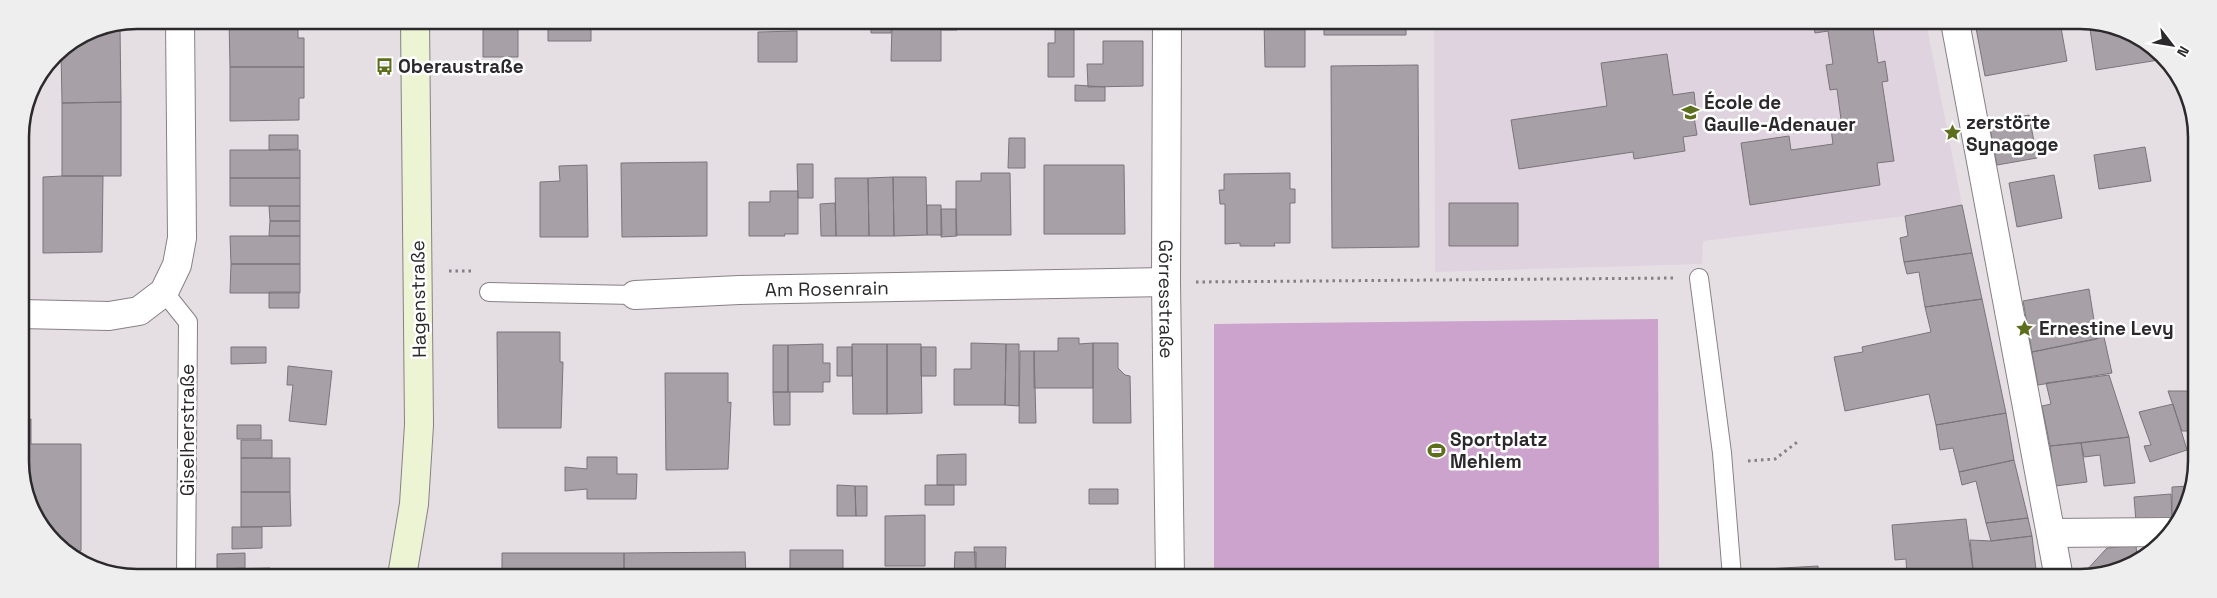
<svg xmlns="http://www.w3.org/2000/svg" width="2217" height="598" viewBox="0 0 2217 598" font-family="'Space Grotesk',sans-serif">
<style>
.built{fill:#dfd3df}
.green{fill:#cca3cc}
.building{fill:#a7a1a7;stroke:#7a757a}
.lines{fill:none;stroke-linecap:round;stroke-linejoin:round}
.lane-casing{stroke:#878186;stroke-width:20}
.street-casing{stroke:#878186;stroke-width:30}
.secondary-casing{stroke:#878186;stroke-width:30}
.path{stroke:#837f83;stroke-width:3;stroke-dasharray:2.5 4;stroke-linecap:butt}
.lane{stroke:#fff;stroke-width:18}
.street{stroke:#fff;stroke-width:28}
.secondary{stroke:#ecf4d4;stroke-width:28}
.labels{text-anchor:middle;stroke-width:5;stroke-linejoin:round;paint-order:stroke}
.poi-label{font-size:19px;font-weight:bold;fill:#2b292b;stroke:#fff;text-anchor:start}
.street-label{font-size:19px;fill:#2b292b;stroke:#fff}
.rim{fill:none;stroke:#2b292b;stroke-width:2.5}
</style>
<rect width="100%" height="100%" fill="#e5dfe4"/>
<path class="built" d="M1434,22h492l36,183 -57,11 -202,25 -1,23 -267,8z"/>
<path class="green" d="M1658,319l1,258h-445v-253z"/>
<path class="building" d="M229,20h69v18h6v29h-74z
M483,20h35v37h-35z
M548,20l43,1v20h-43z
M871,21h21l-1,12h-20z
M916,21h25v40h-50l1,-35h24z
M941,21h17l-1,9h-16z
M1055,21h19v56h-26v-34h7z
M1264,21h41v46h-40z
M1324,21h82v14h-82z
M1813,22h59l6,41 7,-2 3,20 -6,1 12,79 -17,2 3,22 -130,20 -9,-62 48,-7 2,14 42,-6 -2,-15 11,-2 -5,-38 -7,1 -4,-25 7,-1 -5,-33 -13,2z
M2011,22h49l7,39 -82,15 -9,-48z
M2089,22h14l60,32 2,5 -69,11z
M120,23v4h-18z
M102,27h18l1,75 -59,1 -1,-54 31,-20z
M797,31v31h-39v-30z
M1103,41h40v45l-55,1 -1,-23h16z
M1667,54l6,41 21,-3 2,19h-3l4,24 -14,2 2,14 -51,8 -1,-7 -114,17 -8,-49 96,-14 -6,-43z
M1418,65l1,182 -87,1 -1,-182z
M230,67h74v31h-5v22l-69,1z
M1075,85l30,2v14h-30z
M121,102v74h-59v-73z
M2029,115l8,43 -40,7 -8,-42z
M269,135h29v14l-29,1z
M1009,138h16v30h-17z
M2145,147l6,34 -52,8 -5,-34z
M230,150h70v28h-70z
M707,162v74l-85,1 -1,-74z
M797,164h16v34h-15z
M587,165l1,72h-48v-55l20,-1 -1,-15z
M1044,165h80l1,69h-81z
M981,173h29l1,62h-55v-54h25z
M1290,173v16h5v14h-5v40h-16l1,3h-35v-3l-15,1v-40h-5l-1,-14h5v-16z
M2054,175l8,43 -45,9 -8,-44z
M62,176h41l-1,76 -59,1v-76z
M893,177l1,59h-25l-1,-58z
M893,177h33l1,58 -33,1z
M230,178h70v28h-70z
M835,178h33l1,58h-33z
M770,191h28v43h-14l1,2h-36v-34h21z
M835,203l1,33h-15l-1,-32z
M1449,203h69v43h-69z
M927,205h14l1,30h-15z
M1962,205l10,48 -68,9 -4,-24 8,-2 -3,-20z
M269,206h31v15h-30z
M941,209h15l1,27 -16,1z
M270,221h30v15h-31z
M230,236h70v28h-69z
M1972,253l10,46 -57,8 -6,-35 -12,2 -3,-12z
M231,264h69v29h-70z
M2089,289l8,50 -65,13 -9,-51z
M269,292h30v16h-30z
M1982,299l24,114 -70,12 -7,-31 -84,17 -11,-54 29,-5 -1,-5 69,-15 -6,-25z
M497,332h63v30h3l-2,66h-63z
M2104,337l8,36 -74,12 -6,-33z
M1058,338h21v6l14,-1v45h-59v-37h24z
M971,343l35,1 -1,61h-51v-36h17z
M1093,343h25v25l7,7 5,1 1,47h-38z
M823,344v19h7v19h-7v10h-35v-47z
M852,344h35v70h-34z
M887,344h34l1,69 -35,1z
M1006,344h13v62l-14,-1z
M773,345h15v47h-15z
M231,347h35v16l-35,1z
M837,347h15v29h-15z
M921,347h15v29h-15z
M1020,351h14l2,72h-17z
M288,366l44,5 -6,54 -37,-4 4,-36h-6z
M665,373h63v30l3,-1 -3,67 -62,1z
M2109,375l20,62 -79,9 -8,-40 9,-2 -5,-21z
M2168,391h27v40h-13z
M773,392h17v33h-16z
M2173,404l14,46 -37,12 -6,-16 7,-1 -12,-33z
M2006,413l8,47 -55,12 -6,-24 -13,2 -4,-25z
M22,419h9v25h50v107h-14l-13,-7 -32,-60z
M237,425h24v14h-24z
M2129,437l6,46 -31,3 -4,-31 -16,2 -3,-14z
M241,440h31v18h-31z
M2081,443l6,39 -32,4 -5,-40z
M966,454v31h-29v-30z
M587,457h30v17h20l-1,25h-49v-10l-22,2v-24l22,2z
M241,458h49v34h-49z
M2014,460l14,58 -42,5 -10,-42 -14,4 -3,-13z
M2190,464h5v20l-23,36v-33l18,-1z
M837,485l18,1 1,30h-19z
M925,485h29v20h-29z
M855,486h12v30h-11z
M1089,489h29v15h-29z
M241,492h49l1,34 -50,1z
M2171,494l1,26 -36,2 -2,-25z
M925,515v51h-40v-50z
M2028,518l4,18 -41,5 -5,-18z
M1966,519l8,59h-67l-1,-19 -11,1 -3,-35z
M232,527h30v21l-30,1z
M2032,536l5,42h-63l-4,-38 21,1z
M2136,545l1,12 -49,21h-6v-3l25,-27z
M974,547h32l-1,30h-29z
M790,550h53v26h-53z
M745,552l1,24h-122v-23z
M955,552h21v25h-22z
M245,553v15l-28,1v-15z
M502,553h122v23h-122z
M1818,566l1,11h-52l-1,-8z
M270,568v8h-49v-7z"/>
<g class="lines">
<defs>
<path id="lane" d="M1699,278l23,175 10,124
M164,292l24,30 -2,254
M489,292l146,3"/>
<g id="street">
<path id="s1" d="M1167,21l-1,261 4,295"/>
<path d="M1955,22l104,556"/>
<path id="s2" d="M635,295l104,-5 427,-8"/>
<path d="M21,314l88,2 30,-5 25,-19 13,-27 5,-27 -2,-218"/>
<path d="M2051,533l116,-1"/>
</g>
<path id="secondary" d="M402,576l12,-72 5,-79 -4,-405"/>
</defs>
<use href="#lane" class="lane-casing"/>
<use href="#street" class="street-casing"/>
<use href="#secondary" class="secondary-casing"/>
<path class="path" d="M449,271h24
M1196,282l479,-4
M1748,461l27,-2 25,-19"/>
<use href="#lane" class="lane"/>
<use href="#street" class="street"/>
<use href="#secondary" class="secondary"/>
</g>
<defs>
<symbol id="bus-bare" viewBox="-9 -9 18 18"><path d="M-5-6H5V4H4V6H2V4H-2V6H-4V4H-5ZM-3.5-4V0h7V-4ZM-3.5 1.2v1.5H-2V1.2ZM2 1.2v1.5H3.5V1.2Z" fill="#5d6f1d" stroke="#fff" stroke-width="2.5" paint-order="stroke"/></symbol>
<symbol id="school-bare" viewBox="-9 -9 18 18"><path d="M0-5L7-2L0 1L-7-2ZM-4 1L0 2.5L4 1V4Q0 6-4 4Z" fill="#5d6f1d" stroke="#fff" stroke-width="2.5" paint-order="stroke"/></symbol>
<symbol id="sight-bare" viewBox="-9 -9 18 18"><path d="M0-6L1.8-2.2L6-1.7L2.9 1.2L3.7 5.4L0 3.3L-3.7 5.4L-2.9 1.2L-6-1.7L-1.8-2.2Z" fill="#5d6f1d" stroke="#fff" stroke-width="2.5" paint-order="stroke"/></symbol>
<symbol id="stadium-bare" viewBox="-9 -9 18 18"><path d="M0-5a6.5 5 0 1 0 0 10a6.5 5 0 1 0 0-10ZM-3.5-1.8h7v3.6h-7Z" fill="#5d6f1d" stroke="#fff" stroke-width="2.5" paint-order="stroke"/></symbol>
</defs>
<g fill-rule="evenodd">
<use href="#bus-bare" x="372" y="54" width="25" height="25"/>
<use href="#school-bare" x="1678" y="100" width="25" height="25"/>
<use href="#sight-bare" x="1940" y="120" width="25" height="25"/>
<use href="#sight-bare" x="2012" y="316" width="25" height="25"/>
<use href="#stadium-bare" x="1424" y="438" width="25" height="25"/>
</g>
<g class="labels">
<g class="poi-label">
<text x="398" y="73">Oberaustraße</text>
<text x="1704" y="109">École de<tspan x="1704" dy="22">Gaulle-Adenauer</tspan></text>
<text x="1966" y="129">zerstörte<tspan x="1966" dy="22">Synagoge</tspan></text>
<text x="2039" y="335">Ernestine Levy</text>
<text x="1450" y="446">Sportplatz<tspan x="1450" dy="22">Mehlem</tspan></text>
</g>
<g class="street-label">
<text dy="7" stroke="none"><textPath href="#s2" startOffset="192">Am Rosenrain</textPath></text>
<text transform="translate(418 299) rotate(-91)" y="7">Hagenstraße</text>
<text dy="7" stroke="none"><textPath href="#s1" startOffset="278">Görresstraße</textPath></text>
<text transform="translate(187 430) rotate(-90)" y="7">Giselherstraße</text>
</g>
</g>
<path d="M0 0H2217V598H0ZM137 29H2080A108 108 0 0 1 2188 137V461A108 108 0 0 1 2080 569H137A108 108 0 0 1 29 461V137A108 108 0 0 1 137 29Z" fill="#eee" fill-rule="evenodd"/>
<path class="rim" d="M137 29H2080A108 108 0 0 1 2188 137V461A108 108 0 0 1 2080 569H137A108 108 0 0 1 29 461V137A108 108 0 0 1 137 29Z"/>
<g transform="translate(2172 45) rotate(121)" stroke="#ffffff" stroke-width="4" paint-order="stroke">
<path d="M0-4L9 19L0 12L-9 19Z" fill="#2b292b"/>
<text y="-8" font-size="14" font-weight="bold" text-anchor="middle" fill="#2b292b">N</text>
</g>
</svg>
